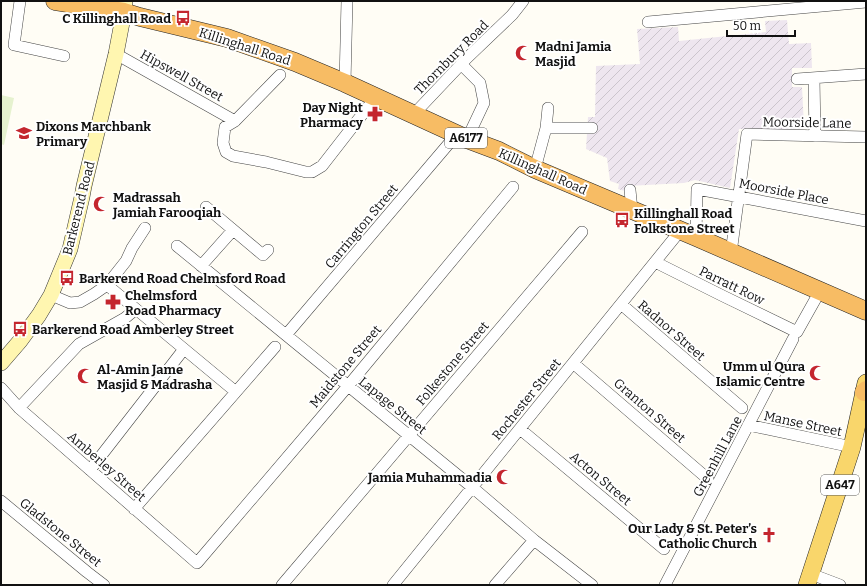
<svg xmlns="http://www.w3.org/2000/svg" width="867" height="586" viewBox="0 0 867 586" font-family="Bitter,serif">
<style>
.industrial{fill:url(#industrial-furrows)}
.pitch{fill:#e6f2cf}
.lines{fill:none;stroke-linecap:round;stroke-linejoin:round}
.minor-casing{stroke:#444;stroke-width:12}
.secondary-casing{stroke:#333;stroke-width:16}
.primary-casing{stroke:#222;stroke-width:18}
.trunk-casing{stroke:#222;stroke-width:19}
.minor{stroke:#fff;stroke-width:11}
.secondary{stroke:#fff6b0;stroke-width:15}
.primary{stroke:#f9d66b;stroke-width:17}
.trunk{stroke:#f7bc64;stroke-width:18}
.labels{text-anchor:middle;stroke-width:4;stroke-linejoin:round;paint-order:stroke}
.shield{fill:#fff;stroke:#585858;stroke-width:1}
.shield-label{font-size:12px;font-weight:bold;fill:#111}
.poi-label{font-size:13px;font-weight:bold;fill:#111;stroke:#fff;text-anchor:start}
.street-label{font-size:13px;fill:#111;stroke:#fff}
</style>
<defs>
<pattern id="industrial-furrows" width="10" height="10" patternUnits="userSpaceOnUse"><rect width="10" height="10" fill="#eee6ef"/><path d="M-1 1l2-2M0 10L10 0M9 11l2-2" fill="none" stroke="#cbc4cc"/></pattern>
</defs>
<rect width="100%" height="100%" fill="#fffdf5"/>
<path class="industrial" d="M787,20l2,24 22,-1 1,25h-20v19h10l2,39 -1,3h-64l-9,59 -35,-8 -11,3 -56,3 -3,5 -7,-2 1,-5 -9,-3 -3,-23 -21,-9 2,-32h7l1,-51 44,-2 -3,-35 41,-2 1,14 87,-9 -1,-11z"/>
<path class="pitch" d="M1,95l13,3 -10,47 -3,-1z"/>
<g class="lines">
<defs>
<path id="minor" d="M20,1l-6,44 50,11
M648,22l218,-20
M116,54l119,67
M461,64l19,19 4,20 -17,36
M280,75l-45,46 -10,6 -2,16 3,9 7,4 33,6 40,10h6l10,-6 28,-36 26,-33
M814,78l1,58
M797,79l69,-5
M345,83l2,-82
M414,114l53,-56 45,-43 11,-14
M546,128h46
M535,169l11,-41 2,-20
M630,190l2,20
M206,207l57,48 5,-5
M696,237l1,-48 169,32
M177,246l295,241 62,53 58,45
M731,253l16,-119 119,3
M655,262l68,34 74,36 23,-41
M201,266l32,-36
M107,285l129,107
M51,295l19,8 10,-1 14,-8 13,-9 19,-24 6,-13 13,-20
M621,304l121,104
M286,335l171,-201
M573,363l135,116
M1,388l18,20 178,155 151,-177 165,-199
M19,408l60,-64 46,-26 11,-9
M748,425l104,22
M520,429l144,120
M90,470l94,-121
M1,501l86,71 17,13
M134,509l141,-162
M811,574l29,11
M282,585l300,-353
M393,585l287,-354
M495,585l39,-45
M665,585l128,-246"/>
<path id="secondary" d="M1,363l19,-22 19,-26 12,-20 19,-46 12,-52 2,-11 32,-132 8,-42 1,-11"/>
<path id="primary" d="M807,585l45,-138 14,-64"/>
<path id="trunk" d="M55,1l69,11 16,5 87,21 68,24 50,21 122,56 32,12 36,18 161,68 170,74
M864,392l2,-2"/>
</defs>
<use href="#minor" class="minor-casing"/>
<use href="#secondary" class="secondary-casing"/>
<use href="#primary" class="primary-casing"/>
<use href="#trunk" class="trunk-casing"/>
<use href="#minor" class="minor"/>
<use href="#secondary" class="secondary"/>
<use href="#primary" class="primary"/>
<use href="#trunk" class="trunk"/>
</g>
<defs>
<symbol id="bus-bare" viewBox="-9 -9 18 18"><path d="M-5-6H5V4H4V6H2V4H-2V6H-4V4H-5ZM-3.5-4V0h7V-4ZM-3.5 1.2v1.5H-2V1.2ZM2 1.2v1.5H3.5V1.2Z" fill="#c4262e" stroke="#fff" stroke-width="2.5" paint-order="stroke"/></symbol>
<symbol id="mosque-bare" viewBox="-9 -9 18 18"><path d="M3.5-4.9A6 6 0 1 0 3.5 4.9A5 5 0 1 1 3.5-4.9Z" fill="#c4262e" stroke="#fff" stroke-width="2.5" paint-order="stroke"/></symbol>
<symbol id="pharmacy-bare" viewBox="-9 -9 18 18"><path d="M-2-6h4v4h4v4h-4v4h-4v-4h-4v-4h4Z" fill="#c4262e" stroke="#fff" stroke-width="2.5" paint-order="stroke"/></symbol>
<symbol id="school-bare" viewBox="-9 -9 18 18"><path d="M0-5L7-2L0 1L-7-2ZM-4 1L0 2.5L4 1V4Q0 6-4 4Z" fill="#c4262e" stroke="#fff" stroke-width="2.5" paint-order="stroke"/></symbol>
<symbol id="church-bare" viewBox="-9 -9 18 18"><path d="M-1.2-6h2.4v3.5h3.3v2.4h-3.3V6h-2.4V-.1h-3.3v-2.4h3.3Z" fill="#c4262e" stroke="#fff" stroke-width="2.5" paint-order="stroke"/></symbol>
</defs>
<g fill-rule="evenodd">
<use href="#bus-bare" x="172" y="7" width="22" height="22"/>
<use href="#mosque-bare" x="512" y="42" width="22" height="22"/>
<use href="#pharmacy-bare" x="364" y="103" width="22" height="22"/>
<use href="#school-bare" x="13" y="122" width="22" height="22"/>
<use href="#mosque-bare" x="90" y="193" width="22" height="22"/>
<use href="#bus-bare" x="611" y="209" width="22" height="22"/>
<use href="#bus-bare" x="56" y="267" width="22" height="22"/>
<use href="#pharmacy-bare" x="102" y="291" width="22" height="22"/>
<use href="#bus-bare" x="9" y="318" width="22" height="22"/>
<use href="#mosque-bare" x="806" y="362" width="22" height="22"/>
<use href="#mosque-bare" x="74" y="365" width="22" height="22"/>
<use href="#mosque-bare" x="493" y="466" width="22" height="22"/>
<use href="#church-bare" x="758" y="524" width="22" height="22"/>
</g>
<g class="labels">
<g class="shield">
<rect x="445" y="128" width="42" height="20" rx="3"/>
<rect x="821" y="475" width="38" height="20" rx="3"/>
</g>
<g class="shield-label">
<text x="466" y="142">A6177</text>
<text x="840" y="489">A647</text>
</g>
<g class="poi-label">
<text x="171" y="23" text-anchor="end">C Killinghall Road</text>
<text x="535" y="51">Madni Jamia<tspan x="535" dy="15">Masjid</tspan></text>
<text x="363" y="112" text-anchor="end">Day Night<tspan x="363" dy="15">Pharmacy</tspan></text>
<text x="36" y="131">Dixons Marchbank<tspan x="36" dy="15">Primary</tspan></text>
<text x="113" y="202">Madrassah<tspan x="113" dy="15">Jamiah Farooqiah</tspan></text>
<text x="634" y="218">Killinghall Road<tspan x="634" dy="15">Folkstone Street</tspan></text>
<text x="79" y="283">Barkerend Road Chelmsford Road</text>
<text x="125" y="300">Chelmsford<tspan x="125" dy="15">Road Pharmacy</tspan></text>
<text x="32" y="334">Barkerend Road Amberley Street</text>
<text x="805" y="371" text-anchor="end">Umm ul Qura<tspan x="805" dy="15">Islamic Centre</tspan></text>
<text x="97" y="374">Al-Amin Jame<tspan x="97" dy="15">Masjid &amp; Madrasha</tspan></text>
<text x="492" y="482" text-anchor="end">Jamia Muhammadia</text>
<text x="757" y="533" text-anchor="end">Our Lady &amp; St. Peter’s<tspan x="757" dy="15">Catholic Church</tspan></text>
</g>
<g class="street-label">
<text transform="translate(245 46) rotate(18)" y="5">Killinghall Road</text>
<text transform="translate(451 57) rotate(-45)" y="5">Thornbury Road</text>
<text transform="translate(182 75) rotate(29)" y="5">Hipswell Street</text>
<text transform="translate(807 122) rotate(1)" y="5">Moorside Lane</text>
<text transform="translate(543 171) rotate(24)" y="5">Killinghall Road</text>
<text transform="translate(784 191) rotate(11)" y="5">Moorside Place</text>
<text transform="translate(78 208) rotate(-76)" y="5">Barkerend Road</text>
<text transform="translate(361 226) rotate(-50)" y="5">Carrington Street</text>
<text transform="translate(732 285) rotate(26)" y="5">Parratt Row</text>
<text transform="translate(672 330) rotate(41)" y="5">Radnor Street</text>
<text transform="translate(452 363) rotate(-50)" y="5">Folkestone Street</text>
<text transform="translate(345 366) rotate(-50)" y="5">Maidstone Street</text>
<text transform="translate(526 399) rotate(-51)" y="5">Rochester Street</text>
<text transform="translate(393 405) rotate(39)" y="5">Lapage Street</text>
<text transform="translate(650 410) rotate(41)" y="5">Granton Street</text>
<text transform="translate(803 423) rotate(12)" y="5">Manse Street</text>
<text transform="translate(717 456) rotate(-62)" y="5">Greenhill Lane</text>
<text transform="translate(107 466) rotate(41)" y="5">Amberley Street</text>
<text transform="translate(601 478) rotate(40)" y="5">Acton Street</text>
<text transform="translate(61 532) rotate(39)" y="5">Gladstone Street</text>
</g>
</g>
<rect width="867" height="586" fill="none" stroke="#111111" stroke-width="4"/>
<path d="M727 30v6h68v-6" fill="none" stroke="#111111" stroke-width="2"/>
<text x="733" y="30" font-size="12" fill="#111111" stroke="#ffffff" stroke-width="3" paint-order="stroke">50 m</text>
</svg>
